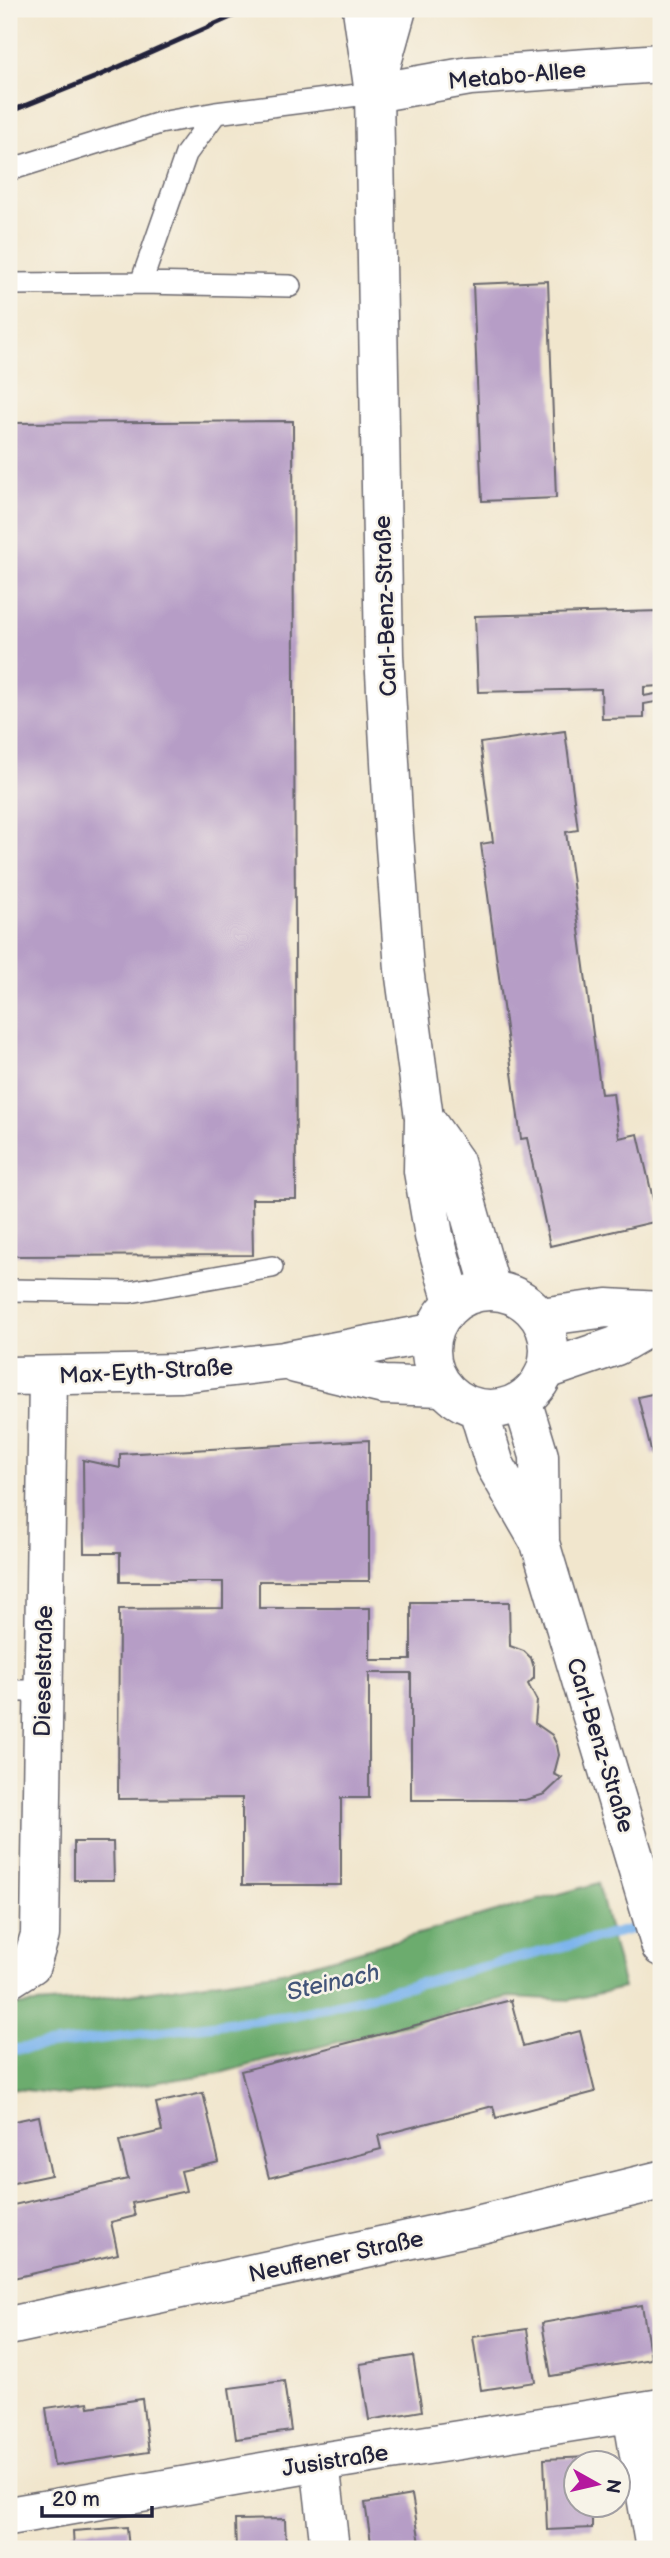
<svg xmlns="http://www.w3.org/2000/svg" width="670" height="2558" viewBox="0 0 670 2558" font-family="'Balsamiq Sans',sans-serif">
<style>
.forest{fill:#6cac6e;stroke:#476754;stroke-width:2}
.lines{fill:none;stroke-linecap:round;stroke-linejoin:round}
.stream{stroke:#7eb5ed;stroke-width:10}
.building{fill:#b69dc6}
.service-casing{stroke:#6a676e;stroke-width:24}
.minor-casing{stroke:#6a676e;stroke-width:41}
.tertiary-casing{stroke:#6a676e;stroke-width:41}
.secondary-casing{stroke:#6a676e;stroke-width:41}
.service{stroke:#fff;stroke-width:21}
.minor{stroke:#fff;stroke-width:38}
.tertiary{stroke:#fff;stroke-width:38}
.secondary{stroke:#fff;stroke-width:38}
.rail{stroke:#22223b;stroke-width:5}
.labels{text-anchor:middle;stroke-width:5;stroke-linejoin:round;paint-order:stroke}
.street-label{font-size:23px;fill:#22223b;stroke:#f7f3e8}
.water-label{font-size:24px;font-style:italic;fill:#425579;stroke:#f7f3e8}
</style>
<rect width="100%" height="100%" fill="#f7f3e8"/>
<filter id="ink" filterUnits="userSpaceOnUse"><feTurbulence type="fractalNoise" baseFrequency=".0143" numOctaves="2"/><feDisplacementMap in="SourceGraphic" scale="14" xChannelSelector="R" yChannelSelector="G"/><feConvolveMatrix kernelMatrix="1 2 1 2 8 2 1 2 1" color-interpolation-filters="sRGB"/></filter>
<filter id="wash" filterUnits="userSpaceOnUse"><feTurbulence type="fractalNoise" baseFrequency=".00686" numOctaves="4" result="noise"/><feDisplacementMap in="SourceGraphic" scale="28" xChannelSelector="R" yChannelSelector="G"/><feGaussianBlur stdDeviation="1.57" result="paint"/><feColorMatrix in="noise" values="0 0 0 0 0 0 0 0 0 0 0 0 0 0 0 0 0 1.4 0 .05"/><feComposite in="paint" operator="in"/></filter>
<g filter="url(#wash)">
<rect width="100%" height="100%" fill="#f1e6cd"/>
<path class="forest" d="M598,1883l26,105 -55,12 -60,-3 -289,76 -151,22 -60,-7v-82l81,-6 198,-29z"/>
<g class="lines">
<path class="stream" d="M9,2050l285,-35 354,-90"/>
</g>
<g id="blocks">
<path class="building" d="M548,281l8,217 -74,3 -9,-217z
M293,421l3,778h-44l1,56 -244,1v-833z
M661,611v75l-17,1v9l17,-3v8l-17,3v14l-42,1 -1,-30 -123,3 -3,-76z
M565,731l13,99 -12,2 35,262 12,-1 6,45 19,-4 20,87 -108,25 -23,-108 -6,1 -40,-295 12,-2 -13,-99z
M661,1392v61l-9,2 -14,-58z
M369,1440v141h-110v27h111v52h41v-58h98l1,44 14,5 7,7 3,10v10l-6,6 9,17 -2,22 17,12 5,10 2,10 -5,19 8,4 -17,16 -20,6h-114v-127h-42v125h-28v87h-99v-87l-124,1 1,-190 104,-1v-26h-103v-29h-36l-1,-93 37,8v-14z
M74,1842h39l1,38h-40z
M511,2000l12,46 57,-15 15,61 -99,26 -3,-12 -115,30 3,13 -112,29 -28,-107z
M203,2093l16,69 -38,9 5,20 -54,12 3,13 -24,6 7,32 -109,25v-73l119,-27 -9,-38 43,-10 -6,-28z
M39,2116l12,59 -42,9v-62z
M642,2305l9,54 -100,17 -9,-53z
M527,2329l8,53 -54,8 -8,-53z
M413,2356l9,55 -53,9 -9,-56z
M284,2381l7,50 -55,8 -7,-51z
M142,2399l7,53 -95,14 -8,-58 42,-6 1,5z
M590,2457v7h-14v42h16v22l-45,2 -3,-71z
M412,2495l9,54h-49l-7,-46z
M285,2519l1,30h-50l-1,-29z
M127,2527l2,22h-55l-1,-18z"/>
</g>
</g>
<g filter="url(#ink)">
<use href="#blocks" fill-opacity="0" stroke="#6a676e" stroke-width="2"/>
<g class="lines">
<defs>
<path id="service" d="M9,170l151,-47 56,-10 158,-20
M141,283l45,-129 30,-41
M9,284l132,-1 149,3
M9,1290l121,2 142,-25
M9,1691h34"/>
<path id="minor" d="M374,93l96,-17 191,-13
M540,1317l67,-9 54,3
M296,1364l88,21 59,2
M546,1370l70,-24 45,-26
M9,1376l172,-3 103,-12 148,-28
M9,1979l22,-14 9,-30 8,-559
M632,2413l23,136
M320,2462l10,87
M9,2516l311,-54 341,-54"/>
<path id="tertiary" d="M362,9l12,84 10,562 10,178 10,136 20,149 -1,53 11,65 19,66
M378,77l19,-68
M424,1118l31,44 36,127
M431 1350a59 59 0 1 1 118 0a59 59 0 1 1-118 0Z
M522,1400l17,56 1,83
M478,1409l17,56 45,78 121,404"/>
<path id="secondary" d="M9,2326l464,-100 188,-46"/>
</defs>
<use href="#service" class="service-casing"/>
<use href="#minor" class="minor-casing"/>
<use href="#tertiary" class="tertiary-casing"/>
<use href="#secondary" class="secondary-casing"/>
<use href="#service" class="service"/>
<use href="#minor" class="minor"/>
<use href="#tertiary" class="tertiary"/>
<use href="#secondary" class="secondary"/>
<path class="rail" d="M9,112l87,-35 153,-68"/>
</g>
</g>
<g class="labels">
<g class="street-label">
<text transform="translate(517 75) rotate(-5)" y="8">Metabo-Allee</text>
<text transform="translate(385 606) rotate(-92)" y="8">Carl-Benz-Straße</text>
<text transform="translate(146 1371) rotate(-3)" y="8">Max-Eyth-Straße</text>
<text transform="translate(43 1671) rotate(-89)" y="8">Dieselstraße</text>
<text transform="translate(601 1745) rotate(73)" y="8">Carl-Benz-Straße</text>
<text transform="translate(336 2256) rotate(-12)" y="8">Neuffener Straße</text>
<text transform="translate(335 2460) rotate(-9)" y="8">Jusistraße</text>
</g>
<g class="water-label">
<text transform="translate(333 1982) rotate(-13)" y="8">Steinach</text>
</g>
</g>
<rect width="670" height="2558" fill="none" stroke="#f7f3e8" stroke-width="35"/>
<g transform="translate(597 2484) rotate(98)"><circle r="33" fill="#f7f3e8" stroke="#a29fa3" stroke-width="2"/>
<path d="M0-5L12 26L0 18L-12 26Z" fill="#b5179e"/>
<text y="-10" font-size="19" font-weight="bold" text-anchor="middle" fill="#22223b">N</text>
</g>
<path d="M42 2506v10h110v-10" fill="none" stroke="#22223b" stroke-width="3.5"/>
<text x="52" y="2506" font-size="21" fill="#22223b" stroke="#f7f3e8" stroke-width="5" paint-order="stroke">20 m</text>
</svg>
